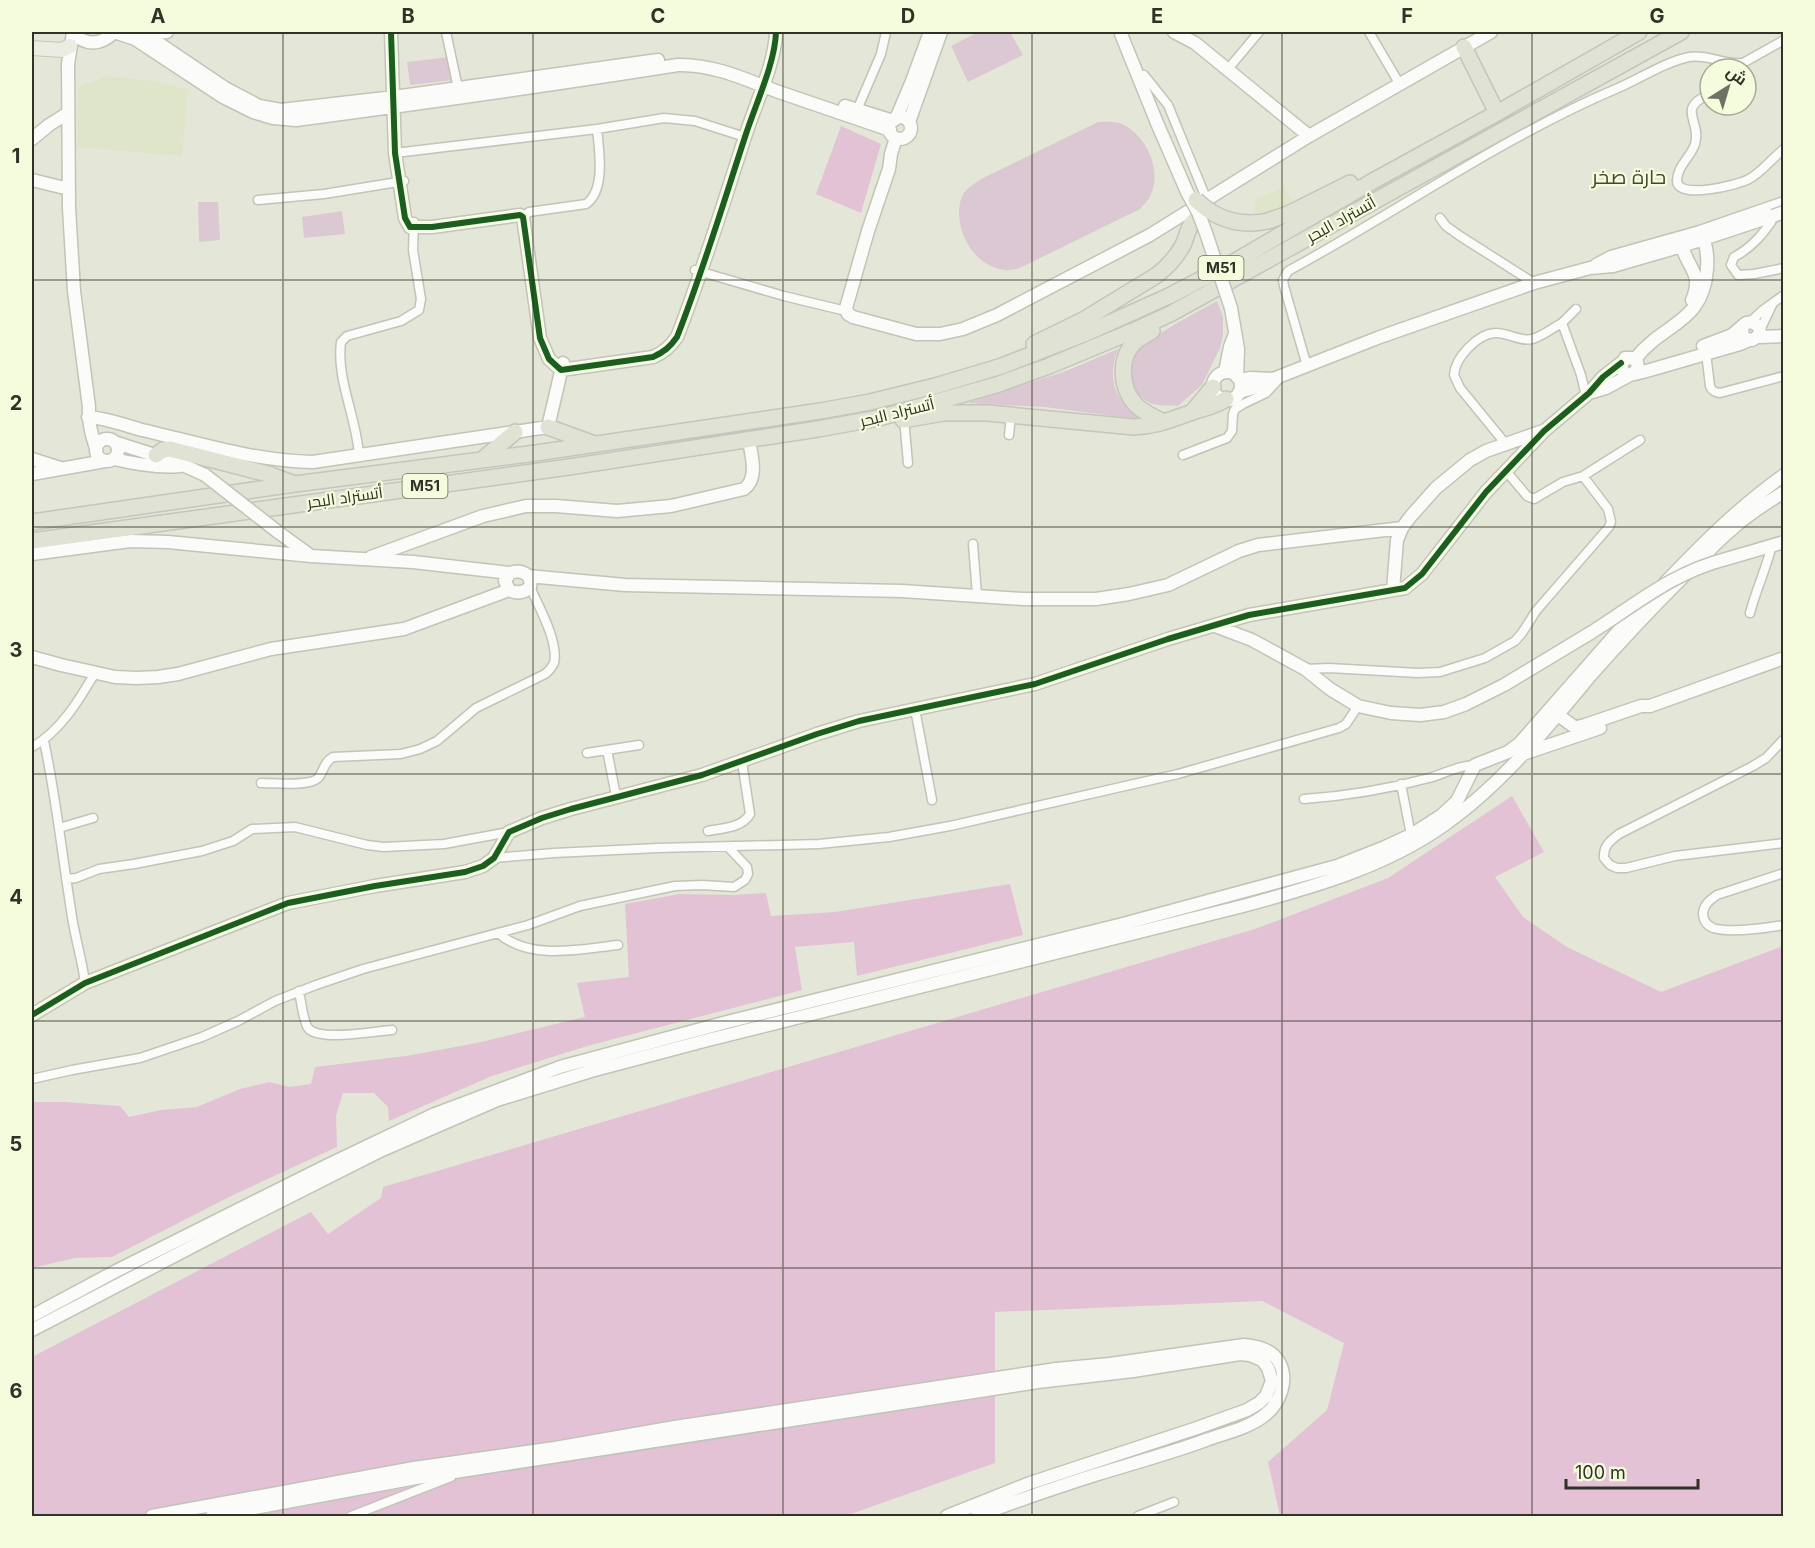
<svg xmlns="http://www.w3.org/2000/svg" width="1815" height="1548" viewBox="0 0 1815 1548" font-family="Inter,Cairo,sans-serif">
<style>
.built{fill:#dfe5c9}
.green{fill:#dcc8d2}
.forest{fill:#e3c2d6}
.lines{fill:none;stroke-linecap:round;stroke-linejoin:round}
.street-casing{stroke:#c1c4b7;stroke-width:11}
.secondary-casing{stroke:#c1c4b7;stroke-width:15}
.primary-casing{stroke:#c4c5bd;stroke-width:16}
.highway-casing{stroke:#c4c5bd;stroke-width:18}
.street{stroke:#fbfbf9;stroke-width:8}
.secondary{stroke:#fbfbf9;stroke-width:12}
.primary{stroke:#ebece2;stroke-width:14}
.highway{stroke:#e0e2d3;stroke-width:15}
.secondary-bridge-casing{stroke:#c1c4b7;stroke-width:15;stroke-linecap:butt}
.highway-bridge-casing{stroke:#c4c5bd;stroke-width:18;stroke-linecap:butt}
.secondary-bridge{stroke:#fbfbf9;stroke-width:12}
.highway-bridge{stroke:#e0e2d3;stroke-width:15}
.cycleway-casing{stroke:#f5fcdd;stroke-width:10}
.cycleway{stroke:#1b5e20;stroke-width:6}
.grid{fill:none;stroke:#303227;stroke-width:1.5;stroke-opacity:0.55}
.labels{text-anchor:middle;stroke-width:4.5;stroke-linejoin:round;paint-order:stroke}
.shield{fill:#f5fcdd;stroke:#6b6f5e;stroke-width:1.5}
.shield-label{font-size:15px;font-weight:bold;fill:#303227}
.street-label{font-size:16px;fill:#303227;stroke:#f5fcdd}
.quarter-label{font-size:20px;fill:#43482f;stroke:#f5fcdd}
.neatline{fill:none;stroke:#303227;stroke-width:2}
.grid-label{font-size:20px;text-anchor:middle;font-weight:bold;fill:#303227}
</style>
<rect width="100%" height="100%" fill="#e4e7d7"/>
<path class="built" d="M108,76l38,4 26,5 16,5 -6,66 -105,-9 2,-61z
M1284,186l10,19 -41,14 3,-20z"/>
<path class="green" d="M978,32h32l13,23 -55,27 -17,-36z
M450,57l3,23 -43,5 -3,-23z
M1098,122c9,0 16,-1 24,2 24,11 40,45 29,70 -2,6 -7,10 -11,15l-116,57c-5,2 -12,5 -18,4 -32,-2 -54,-42 -45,-71 3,-9 12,-15 20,-20z
M198,202h20l2,38 -21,2z
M342,211l3,23 -41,4 -2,-21z
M1217,301l6,16v18l-3,13 -18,37 -24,21c-21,-1 -33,1 -44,-19 -4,-7 -5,-20 -2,-28 7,-18 66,-47 85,-58z
M1118,349c-10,25 -6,51 19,65l1,5 -94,-12 -76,-4 98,-32z"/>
<path class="forest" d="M841,126l40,18 -20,69 -45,-19z
M1512,796l32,56 -49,25 28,40 44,30 94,45 122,-46v570h-503l-12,-54 59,-52 17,-67 -82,-42 -267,11v151l-150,53h-813v-159l279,-145 17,22 53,-36 2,-11 875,-259 130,-50z
M1010,884l13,51 -166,41 -3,-34 -59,5 7,43 -215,56 -95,30 -103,45 -1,-14 -14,-14h-31l-7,23 1,31 -104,48 -121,62 -37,1 -43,10v-166h33l55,4 9,11 32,-7 36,-3 43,-18 30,-7 19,5 22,-3 4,-17 91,-11 71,-13 108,-26 -8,-34 52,-6 -4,-73 55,-10 53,1 33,-2 5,23 64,-4z"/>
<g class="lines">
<defs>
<path id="street" d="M446,32l12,56
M1369,32l30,51
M1228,69l31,-37
M1741,69l2,-6 41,-23
M1144,75l24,30 38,93
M1710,94c-35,15 -8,26 -15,50 -4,13 -18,22 -18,37 1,19 61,4 72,-2 13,-7 23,-21 35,-30
M857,110l24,-56 5,-22
M395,153l202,-24 67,-11 31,3 50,16
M258,200l66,-6 80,-13
M1777,213c-12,19 -24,34 -43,44l-3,8 7,10 16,-1 30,-6
M523,217l6,-5 57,-8c20,-14 13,-54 11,-75
M1440,218l6,8 14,10 74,47
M695,270l89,26 62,15
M1750,322l13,-12 21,-15
M1562,323l14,-14
M1760,330l13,-27
M1706,353l4,33c2,5 4,6 10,7l64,-17
M1307,366l-23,-80 -1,-6 5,-9c111,-60 214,-134 330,-183 23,-10 47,-26 71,-31 19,-3 35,8 54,6
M904,419l4,44
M1009,435l2,-20
M1505,443l-45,-55 -6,-13c1,-17 23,-41 41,-42 12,-1 25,9 37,6 11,-3 20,-11 30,-16l19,52 5,21
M1183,455l44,-17 5,-7 1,-17 2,-5 8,-5 23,-11 14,-15
M359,456c-2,-38 -23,-76 -18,-114l6,-6 54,-15 18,-11 2,-11 -8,-49 1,-28
M1506,471l21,25 7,3 29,-17 20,-6 57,-36
M973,544l4,51
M1750,613c6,-23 16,-44 22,-68
M1305,669l24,-1 89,5 22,-1 45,-14 30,-17 7,-8 14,-22 73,-84 2,-5 -3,-13 -25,-33
M915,709l17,91
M1784,739l-18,19 -13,8 -134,68c-9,7 -16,12 -15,24l6,7 7,3h9l49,-12 109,-13
M44,741c12,56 18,113 27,169 3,25 11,48 14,73
M32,747c28,-15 47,-47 63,-74
M607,750l9,46
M587,753l52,-8
M261,783c12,0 51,4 58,-6 5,-7 5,-15 14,-20l68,-3 19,-5 17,-8 39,-33 69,-34c4,-3 7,-7 9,-11 5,-21 -16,-58 -24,-76
M1401,784l10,51
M1304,799c43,-3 84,-10 125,-21 15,-4 30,-13 46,-13
M59,828l34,-10
M708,831c15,-3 34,-3 42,-17l-8,-52
M494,858l60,-5 104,-5 161,-4 70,-7 61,-11 228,-52 161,-46 7,-4 12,-18
M1784,873l-67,22c-7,5 -13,9 -14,18 0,6 3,12 10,15 16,5 53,0 71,-3
M66,879l10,-1 23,-9 35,-5 68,-13 31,-10 19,-12 43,-2 72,18 17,2 60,-3 65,-12
M498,933c32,28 82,16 120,12
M299,991c2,9 4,30 9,37 11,14 67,3 84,2
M32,1079l40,-9 68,-12 62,-21 36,-16 37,-20 41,-16 47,-16 165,-44 52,-19 95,-20 27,-1 32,2 11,-7 3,-6 -1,-7 -19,-20
M351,1516l100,-39
M1138,1516l36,-14"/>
<path id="secondary" d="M72,32c13,14 29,14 42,0
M114,32l21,7 88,58 30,15 20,6 23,2c128,-17 255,-35 382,-55 34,-1 67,14 98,26 38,13 76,26 114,39
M142,32l83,56 34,18 22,4 113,-13 264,-37
M391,32l4,121 10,65 5,9h22l88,-12 3,2 17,121 9,21 12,11 92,-13c11,-5 17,-10 24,-20 26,-66 46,-133 68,-200 10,-32 30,-73 31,-105
M1174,32l21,11 114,93 182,-104
M73,33l-5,31 1,144 5,83 15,116c-1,15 2,27 7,41
M146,34l21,-2
M1121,34l36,89
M845,106l48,15
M889 128a11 11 0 1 1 22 0a11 11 0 1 1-22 0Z
M896,119l16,-38 18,-49
M909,122l32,-90
M896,138l-5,16 -2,15 -21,62 -22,77 2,6 5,3 63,17h24l23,-5 34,-14 153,-80 159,-99
M32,139l17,-14 19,-12
M32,180l37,9
M1682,241c1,25 23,30 10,59
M1596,265l15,-8 89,-25 84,-29
M1231,308l7,41 -1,28
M1758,337l26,-1
M1703,346l29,-11 14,-12c14,-3 19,11 6,17l-7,-1 -3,-6 1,-7
M1635,359c29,-37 68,-35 72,-90 1,-13 0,-24 -6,-36
M1225,372l5,-25 5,-13
M1213 386a14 14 0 1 1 28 0a14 14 0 1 1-28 0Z
M1633,374l5,-6 -1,-6 -5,-4h-7l-4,9 3,6 6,2 13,-3 97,-28 9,-4
M1240,380l10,-2 23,1
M1239,392l26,-7 8,-6 107,-42 154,-54 56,-15 23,-2 69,-20 91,-30
M1589,393l17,-5 24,-13
M88,417c18,1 36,8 54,13 56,13 113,31 171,32l235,-35 15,-64
M96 450a11 11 0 1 1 22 0a11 11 0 1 1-22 0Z
M117,443l59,19 29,13
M32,459l28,9
M114,459c21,5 44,9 66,7
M32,474l73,-13
M278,532l33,24
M32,554l98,-13 38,1 143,14 102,6 97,11
M371,557l112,-41 43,-10h30l61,5 54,-5 73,-17c15,-11 7,-34 5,-49
M1726,559l58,-17
M528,576l97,9 277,6 121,8h73l33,-5 39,-9 71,-34 19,-6 144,-17
M1665,583c37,-39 74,-76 119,-108
M1393,590l4,-50 5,-12 9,-12 25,-28 34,-28 16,-9 57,-20
M1215,626l37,14 53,29 25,20 28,17 33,7 29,2 24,-3 22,-8 38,-19 88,-53
M32,657l29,8 54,12 22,1 21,-1 20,-3 93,-25 133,-20 105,-39c8,4 15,3 21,-3 3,-13 -9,-18 -20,-14l-5,8 4,9
M1558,715l15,11 4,1 8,-2 56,-19h9l134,-48
M1523,754l77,-26
M32,1015l53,-32 203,-80 87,-17 90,-14 18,-6 11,-8 15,-26 33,-14 29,-9 131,-34 115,-41 42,-13 176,-37 133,-45 81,-24 156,-27 17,-14 64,-82 58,-61 45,-38 14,-16 18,-14
M32,1316l84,-45 212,-106 107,-51 125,-47 167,-45 392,-97 218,-59 48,-19 26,-12 31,-20 15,-14 18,-36 33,-13 12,-9 109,-124 23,-23
M32,1330l211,-110 139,-70 115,-50 94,-29 113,-30 539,-135c70,-19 142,-39 201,-81 57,-40 102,-96 146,-149 30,-34 61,-67 93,-99 16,-16 32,-34 49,-48 15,-14 34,-26 52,-37
M152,1516l262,-48 141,-20 120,-21 381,-58 54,-5 134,-19c14,1 28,5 35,17 10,18 1,41 -14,53 -16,13 -40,18 -59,25 -35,13 -72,23 -108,34 -41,13 -82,27 -121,42
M212,1516l204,-38 622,-96 95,-11 107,-17 10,1 12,5 6,8 4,13 -6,15 -7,7 -12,7 -50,18 -167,55 -83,33"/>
<path id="primary" d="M32,48l30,2 8,-4"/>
<path id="highway" d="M1464,47l33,66
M1268,221l20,-7 62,-31
M1152,331c-5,3 -11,6 -16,10 -18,16 -16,47 0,64 8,8 18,12 28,17
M1034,344l51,-25 72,-44c10,-8 19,-17 26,-30 5,-11 5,-22 17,-29
M1192,412l21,-25
M903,420l41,-7h44l146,14c23,-1 35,-7 56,-14 13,-5 24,-6 36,-14
M548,427l44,16
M156,455l7,-5 7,-1 98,25 24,9
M483,459l32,-27
M32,522l263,-38 241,-31 284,-42 50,-9 65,-16 67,-20 87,-34 80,-36 63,-33 141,-82 124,-68 142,-81
M32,541l537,-74 249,-38 61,-11 117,-33 53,-19 84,-35 37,-17 511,-282"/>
</defs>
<use href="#street" class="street-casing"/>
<use href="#secondary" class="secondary-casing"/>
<use href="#primary" class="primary-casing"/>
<use href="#highway" class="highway-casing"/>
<use href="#street" class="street"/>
<use href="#secondary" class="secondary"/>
<use href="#primary" class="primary"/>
<use href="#highway" class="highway"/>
<defs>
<path id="secondary-bridge" d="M1157,123l30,69 11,20 8,21 25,75
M1773,216l11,-4
M205,475l73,57
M1592,632c46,-29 80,-59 134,-73"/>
<path id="highway-bridge" d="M1196,200c21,20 44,27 72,21"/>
</defs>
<use href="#secondary-bridge" class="secondary-bridge-casing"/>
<use href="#highway-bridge" class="highway-bridge-casing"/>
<use href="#secondary-bridge" class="secondary-bridge"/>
<use href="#highway-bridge" class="highway-bridge"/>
<defs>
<path id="cycleway" d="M391,32l4,121 10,65 5,9h22l88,-12 3,2 17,121 9,21 12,11 92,-13c11,-5 17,-10 24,-20 26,-66 46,-133 68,-200 10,-32 30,-73 31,-105
M32,1015l53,-32 203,-80 87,-17 90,-14 18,-6 11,-8 15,-26 33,-14 29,-9 131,-34 115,-41 42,-13 176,-37 133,-45 81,-24 156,-27 17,-14 64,-82 58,-61 45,-38 14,-16 18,-14"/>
</defs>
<use href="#cycleway" class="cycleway-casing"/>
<use href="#cycleway" class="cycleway"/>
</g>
<path class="grid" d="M283,32v1484M533,32v1484M783,32v1484M1032,32v1484M1282,32v1484M1532,32v1484M32,280h1752M32,527h1752M32,774h1752M32,1021h1752M32,1268h1752"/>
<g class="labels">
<g class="shield">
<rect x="1198.5" y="256" width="45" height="24" rx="4.5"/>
<rect x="402.5" y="474" width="45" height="24" rx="4.5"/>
</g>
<g class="shield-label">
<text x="1221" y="273">M51</text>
<text x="425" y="491">M51</text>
</g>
<g class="street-label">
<text transform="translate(1341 219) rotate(-29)" y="6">أتستراد البحر</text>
<text transform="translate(897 412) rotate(-14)" y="6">أتستراد البحر</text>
<text transform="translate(345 497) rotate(-8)" y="6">أتستراد البحر</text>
</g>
<g class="quarter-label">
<text x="1629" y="184">حارة صخر</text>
</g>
</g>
<rect width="1815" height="1548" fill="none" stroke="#f5fcdd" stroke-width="66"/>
<g transform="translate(1728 87) rotate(37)"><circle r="28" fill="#f5fcdd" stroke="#a6ab94" stroke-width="1.5"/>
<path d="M0-4.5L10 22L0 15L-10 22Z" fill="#6f7165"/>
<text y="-9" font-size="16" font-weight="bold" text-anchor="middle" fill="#303227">ش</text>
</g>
<path d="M1566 1479v9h132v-9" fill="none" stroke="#303227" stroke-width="3"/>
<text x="1575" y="1479" font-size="18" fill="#303227" stroke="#f5fcdd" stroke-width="4.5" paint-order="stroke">100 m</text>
<rect x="33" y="33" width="1749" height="1482" class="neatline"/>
<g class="grid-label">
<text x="158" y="23">A</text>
<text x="408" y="23">B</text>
<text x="658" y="23">C</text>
<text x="908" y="23">D</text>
<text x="1157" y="23">E</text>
<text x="1407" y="23">F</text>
<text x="1657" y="23">G</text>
<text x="16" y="163">1</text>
<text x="16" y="410">2</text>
<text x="16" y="657">3</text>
<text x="16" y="904">4</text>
<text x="16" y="1151">5</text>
<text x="16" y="1398">6</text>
</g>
</svg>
